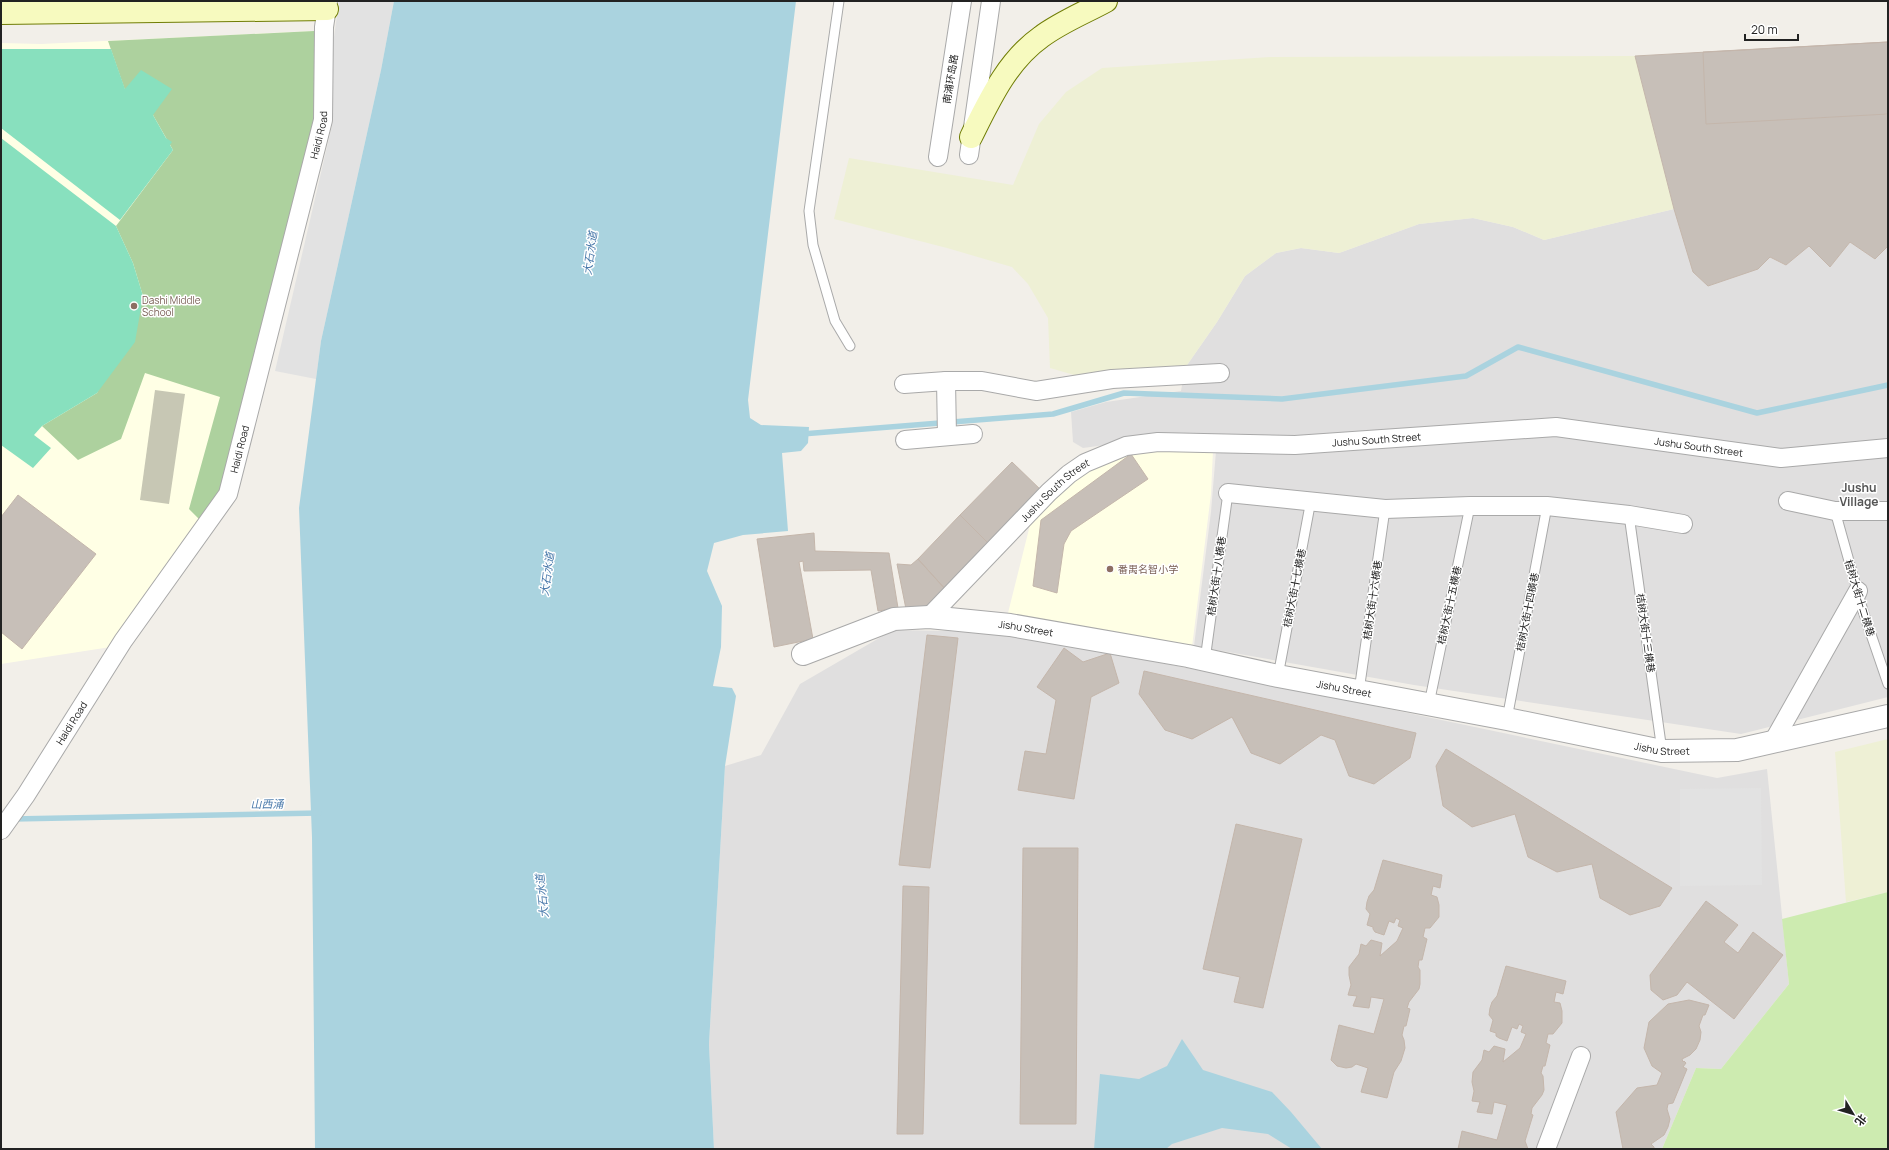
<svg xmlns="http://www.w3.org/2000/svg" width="1889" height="1150" viewBox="0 0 1889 1150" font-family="Manrope,'Noto Sans SC',sans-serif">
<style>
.residential{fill:#e0dfdf}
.education{fill:#ffffe5}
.construction{fill:#c7c7b4}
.farmland{fill:#eef0d5}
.grass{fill:#cdebb0}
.forest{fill:#add19e}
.pitch{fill:#88e0be}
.parking{fill:#e2e2e2}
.water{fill:#aad3df}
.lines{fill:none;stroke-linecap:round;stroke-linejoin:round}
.stream{stroke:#aad3df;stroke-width:5.5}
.building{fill:#c7bfb8;stroke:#c4b6ab}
.service-casing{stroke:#a9a9a9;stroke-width:11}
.minor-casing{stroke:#a9a9a9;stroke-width:20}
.tertiary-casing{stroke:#a9a9a9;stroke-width:24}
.secondary-casing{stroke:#707d05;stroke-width:24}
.service{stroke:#fff;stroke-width:9}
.minor{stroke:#fff;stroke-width:18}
.tertiary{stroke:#fff;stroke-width:22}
.secondary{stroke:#f7fabf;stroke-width:22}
.education-dot{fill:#8d6e63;stroke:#fff;stroke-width:1.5}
.labels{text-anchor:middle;stroke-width:3;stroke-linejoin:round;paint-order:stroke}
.street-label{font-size:10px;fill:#222;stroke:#fff}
.education-label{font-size:10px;fill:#785e54;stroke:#fff;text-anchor:start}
.water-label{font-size:11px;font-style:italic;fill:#4a7aab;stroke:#fff}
.quarter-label{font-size:12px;font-weight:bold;fill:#555;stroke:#fff}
</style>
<rect width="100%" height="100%" fill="#f2efe9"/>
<path class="residential" d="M1674,209l19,63 15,14 50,-17 12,-12 16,8 23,-19 21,21 20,-25 25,17 13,-13v451l-147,37 -327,-49 -220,-39 17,-134 6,-73 -97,4 -37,5 -10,-6 -2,-30 35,-10 75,-11 4,-23 32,-46 28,-46 31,-23 25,-5 38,5 80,-29 54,-6 40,9 31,13z
M893,630l112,2 303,60 409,86 50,-9 22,215 -68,85 -25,-1 -34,81h-948l-5,-105 16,-278 36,-11 39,-71z"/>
<path class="education" d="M314,31l-94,462 -103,153 -116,18v-621l40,1z
M1156,447l57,3 -2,44 -19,153 -184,-34 22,-88 22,-28 43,-35z"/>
<path class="construction" d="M155,390l30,4 -16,110 -29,-4z"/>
<path class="farmland" d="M1635,56l39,153 -130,31 -31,-13 -40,-9 -54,6 -80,29 -38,-5 -25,5 -31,23 -28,46 -32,46 -104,9 -31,-9 -2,-50 -20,-34 -16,-17 -65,-19 -113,-29 15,-61 164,27 26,-61 27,-32 36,-24 168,-11z
M1888,739v153l-42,10 -11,-150z"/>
<path class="grass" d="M1888,892v257h-226l34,-81 25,1 68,-85 -7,-65z"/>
<path class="forest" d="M314,31l1,88 -95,374 -20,27 -11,-11 31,-112 -75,-24 -24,66 -43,21 -36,-34 55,-33 46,-97 -10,-33 -17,-37 57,-76 -20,-35 -28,-25 -17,-49z"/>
<path class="pitch" d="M1,49h110l14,40 16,-19 31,19 -19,26 13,23 6,4 -2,3 3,5 -53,70 -119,-92z
M1,138l115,88 17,37 10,33 -8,46 -38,51 -55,33 -8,9 17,13 -18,20 -32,-23z"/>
<path class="parking" d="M339,1h55l-13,69 -60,271 -5,38 -41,-8 58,-250 -1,-70z
M1761,788l1,97 -82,1v-97z"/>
<path class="water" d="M394,1h402l-48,399 2,18 11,7 48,2 -1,16 -7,8 -19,2 6,78 -45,4 -29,8 -7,28 15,35 -1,41 -8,39 19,2 4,8 -11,70 -16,278 5,105h-399l-3,-312 -13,-329 22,-167 60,-271z
M1182,1039l21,31 69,22 19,20 31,37h-30l-24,-15 -46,-6 -50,16 -6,5h-72l6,-75 39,5 28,-13z"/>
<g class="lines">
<path class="stream" d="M802,434l251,-20 71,-21 158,6 184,-23 52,-29 239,66 131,-28
M13,819l306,-6"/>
</g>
<path class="building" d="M1888,42v204l-13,13 -25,-17 -20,25 -21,-21 -23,19 -16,-8 -12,12 -50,17 -15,-14 -19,-63 -39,-153z
M1888,42v72l-182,10 -3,-72z
M1131,454l17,25 -77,52 -7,13 -7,49 -24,-7 8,-66z
M1012,462l31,30 -54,52 -29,-29z
M18,495l78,59 -74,95 -21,-17v-115z
M960,515l29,29 -43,46 -28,-31z
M814,533l1,18 74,2 9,55 -20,3 -7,-41 -67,1 -1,-10 -4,1 14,77 -39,8 -17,-108z
M918,559l28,31 -22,22 -18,-3 -9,-45 14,1z
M927,635l31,3 -28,230 -31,-3z
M1064,648l19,14 27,-9 9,30 -28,14 -17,102 -56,-9 7,-39 21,3 10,-54 -19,-13z
M1144,671l272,62 -6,25 -36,26 -25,-8 -14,-36 -14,-5 -41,29 -29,-11 -19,-36 -40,22 -27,-9 -26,-36z
M1446,749l226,139 -12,18 -30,9 -30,-17 -8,-34 -35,8 -29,-15 -13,-43 -43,13 -29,-21 -7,-40z
M1236,824l66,15 -39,169 -29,-6 6,-25 -37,-8z
M1023,848h55l-2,276h-56z
M1383,860l59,15 -2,13 -7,-2 -2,9 6,2 2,8v12l-9,11h-5l-2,9 4,2 -5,21h-3l-1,7 2,3v14l-1,5 -10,13 -2,6 3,1 -4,17h-2l-2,9 2,5 1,8 -4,13 -7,11 -7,26 -26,-6 7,-24 -12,-4 -4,3 -6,1 -9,-2 -6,-6 8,-35 35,9 10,-35 -13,-2 -2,11 -16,-2 4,-10 -9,-1 3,-10 -2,-10v-8l10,-13 2,-10 5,2 5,-6 11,3 -2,13 17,-15 6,-13 -5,-2 2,-6 -4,-2 -2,5 -5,-2 -5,14 -9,-3 -2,-3v-2l-6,-2 3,-11 -4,-5 1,-7 2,-6 5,-6z
M903,886l26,1 -6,247h-26z
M1706,901l32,24 -14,17 14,11 15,-21 30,23 -49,64 -47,-37 -10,13 -14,5 -12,-10 -1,-15z
M1506,966l60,15 -3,13 -7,-2 -2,10 6,1 2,8v12l-9,11h-5l-2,9 4,2 -5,21h-2l-2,7 2,3 1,14 -2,5 -10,13 -1,6 2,1 -8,26 3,8h-70l4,-18 35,9 10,-35 -13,-3 -2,12 -15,-2 3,-10 -8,-1 2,-10 -2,-9 1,-10 9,-12 2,-10 5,2 5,-6 11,3 -2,13 17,-14 6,-14 -5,-2 2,-6 -4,-2 -2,5 -5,-2 -5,14 -8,-3 -3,-2v-3l-6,-2 3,-11 -4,-5 1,-7 2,-6 5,-6z
M1689,1000l20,5 -4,10h-2l-4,11 2,6 -1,8 -4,9 -6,6 -8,4 1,3 1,-1 2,2 -3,4 4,2 -14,34 -5,1 -1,5 3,10 -2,8 -4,8 -13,9 3,3v2h-31l-7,-37 21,-24 20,-3 5,-12 -10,-7 -8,-18 5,-26 19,-18z"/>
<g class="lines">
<defs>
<path id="service" d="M839,1l-30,210 4,34 22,76 15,25
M1835,511l28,100 25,73
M1629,515l33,236
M1205,660l23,-167
M1278,676l33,-176
M1359,691l26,-182
M1429,704l41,-198
M1507,719l40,-213"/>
<g id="minor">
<path d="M969,155l22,-154"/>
<path d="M938,157l24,-156"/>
<path d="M946,381l1,55"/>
<path d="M904,384l42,-3h36l54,10 76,-12 108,-6"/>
<path d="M905,440l68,-6"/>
<path d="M1228,493l157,16 85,-3h77l82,9 54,9"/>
<path d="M1788,501l47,10h53"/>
<path id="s1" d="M929,617l120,-125 20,-18 16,-11 41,-17 32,-4 137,3 261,-18 225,31 107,-10"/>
<path d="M1773,742l85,-151"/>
<path id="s2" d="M1,830l25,-35 97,-154 105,-147 95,-374 1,-93 4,-26"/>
<path d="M1546,1149l35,-93"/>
</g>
<g id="tertiary">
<path id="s3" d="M803,654l91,-35 35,-2 81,8 178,31 90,20 229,43 155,32 75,-1 151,-34"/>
</g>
<path id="secondary" d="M1,13l326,-4
M971,137c18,-36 36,-76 70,-100 20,-15 43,-24 65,-36"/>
</defs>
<use href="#service" class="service-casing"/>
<use href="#minor" class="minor-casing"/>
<use href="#tertiary" class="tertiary-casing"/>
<use href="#secondary" class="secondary-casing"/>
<use href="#service" class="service"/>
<use href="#minor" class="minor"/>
<use href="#tertiary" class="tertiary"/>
<use href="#secondary" class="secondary"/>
</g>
<g class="education-dot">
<circle cx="134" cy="306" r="4"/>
<circle cx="1110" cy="569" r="4"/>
</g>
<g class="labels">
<g class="street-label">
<text transform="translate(950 79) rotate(-81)" y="4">南浦环岛路</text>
<text dy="4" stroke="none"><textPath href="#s2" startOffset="776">Haidi Road</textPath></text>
<text dy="4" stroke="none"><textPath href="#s1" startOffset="515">Jushu South Street</textPath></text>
<text dy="4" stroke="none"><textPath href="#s1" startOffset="839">Jushu South Street</textPath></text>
<text dy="4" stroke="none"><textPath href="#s2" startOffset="452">Haidi Road</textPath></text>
<text dy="4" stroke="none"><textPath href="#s1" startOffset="179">Jushu South Street</textPath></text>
<text transform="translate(1216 576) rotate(-82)" y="4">桔树大街十八横巷</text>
<text transform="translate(1294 588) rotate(-79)" y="4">桔树大街十七横巷</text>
<text transform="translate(1860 598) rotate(73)" y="4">桔树大街十二横巷</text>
<text transform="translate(1372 600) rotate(-82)" y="4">桔树大街十六横巷</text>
<text transform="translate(1449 605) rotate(-78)" y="4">桔树大街十五横巷</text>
<text transform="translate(1527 612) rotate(-79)" y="4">桔树大街十四横巷</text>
<text dy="4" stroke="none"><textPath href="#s3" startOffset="230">Jishu Street</textPath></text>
<text transform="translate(1646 633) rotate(82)" y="4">桔树大街十三横巷</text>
<text dy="4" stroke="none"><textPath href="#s3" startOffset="554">Jishu Street</textPath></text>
<text dy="4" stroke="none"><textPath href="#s2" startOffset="128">Haidi Road</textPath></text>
<text dy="4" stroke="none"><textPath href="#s3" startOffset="878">Jishu Street</textPath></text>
</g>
<g class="education-label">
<text x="142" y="304">Dashi Middle<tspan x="142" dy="12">School</tspan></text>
<text x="1118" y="573">番禺名智小学</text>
</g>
<g class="water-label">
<text transform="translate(590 253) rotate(-82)" y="4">大石水道</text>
<text transform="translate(547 574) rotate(-82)" y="4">大石水道</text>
<text transform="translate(267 804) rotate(-1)" y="4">山西涌</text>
<text transform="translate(542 896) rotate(-96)" y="4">大石水道</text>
</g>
<g class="quarter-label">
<text x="1859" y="492">Jushu<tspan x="1859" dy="14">Village</tspan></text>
</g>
</g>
<rect width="1889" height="1150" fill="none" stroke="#222222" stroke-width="4"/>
<g transform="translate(1853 1114) rotate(128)" stroke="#ffffff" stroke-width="3" paint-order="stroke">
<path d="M0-3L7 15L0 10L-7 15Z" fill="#222222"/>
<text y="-6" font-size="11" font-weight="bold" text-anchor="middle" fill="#222222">北</text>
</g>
<path d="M1745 34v6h53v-6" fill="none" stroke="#222222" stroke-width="2"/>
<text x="1751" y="34" font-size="12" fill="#222222" stroke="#ffffff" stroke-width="3" paint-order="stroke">20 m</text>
</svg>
